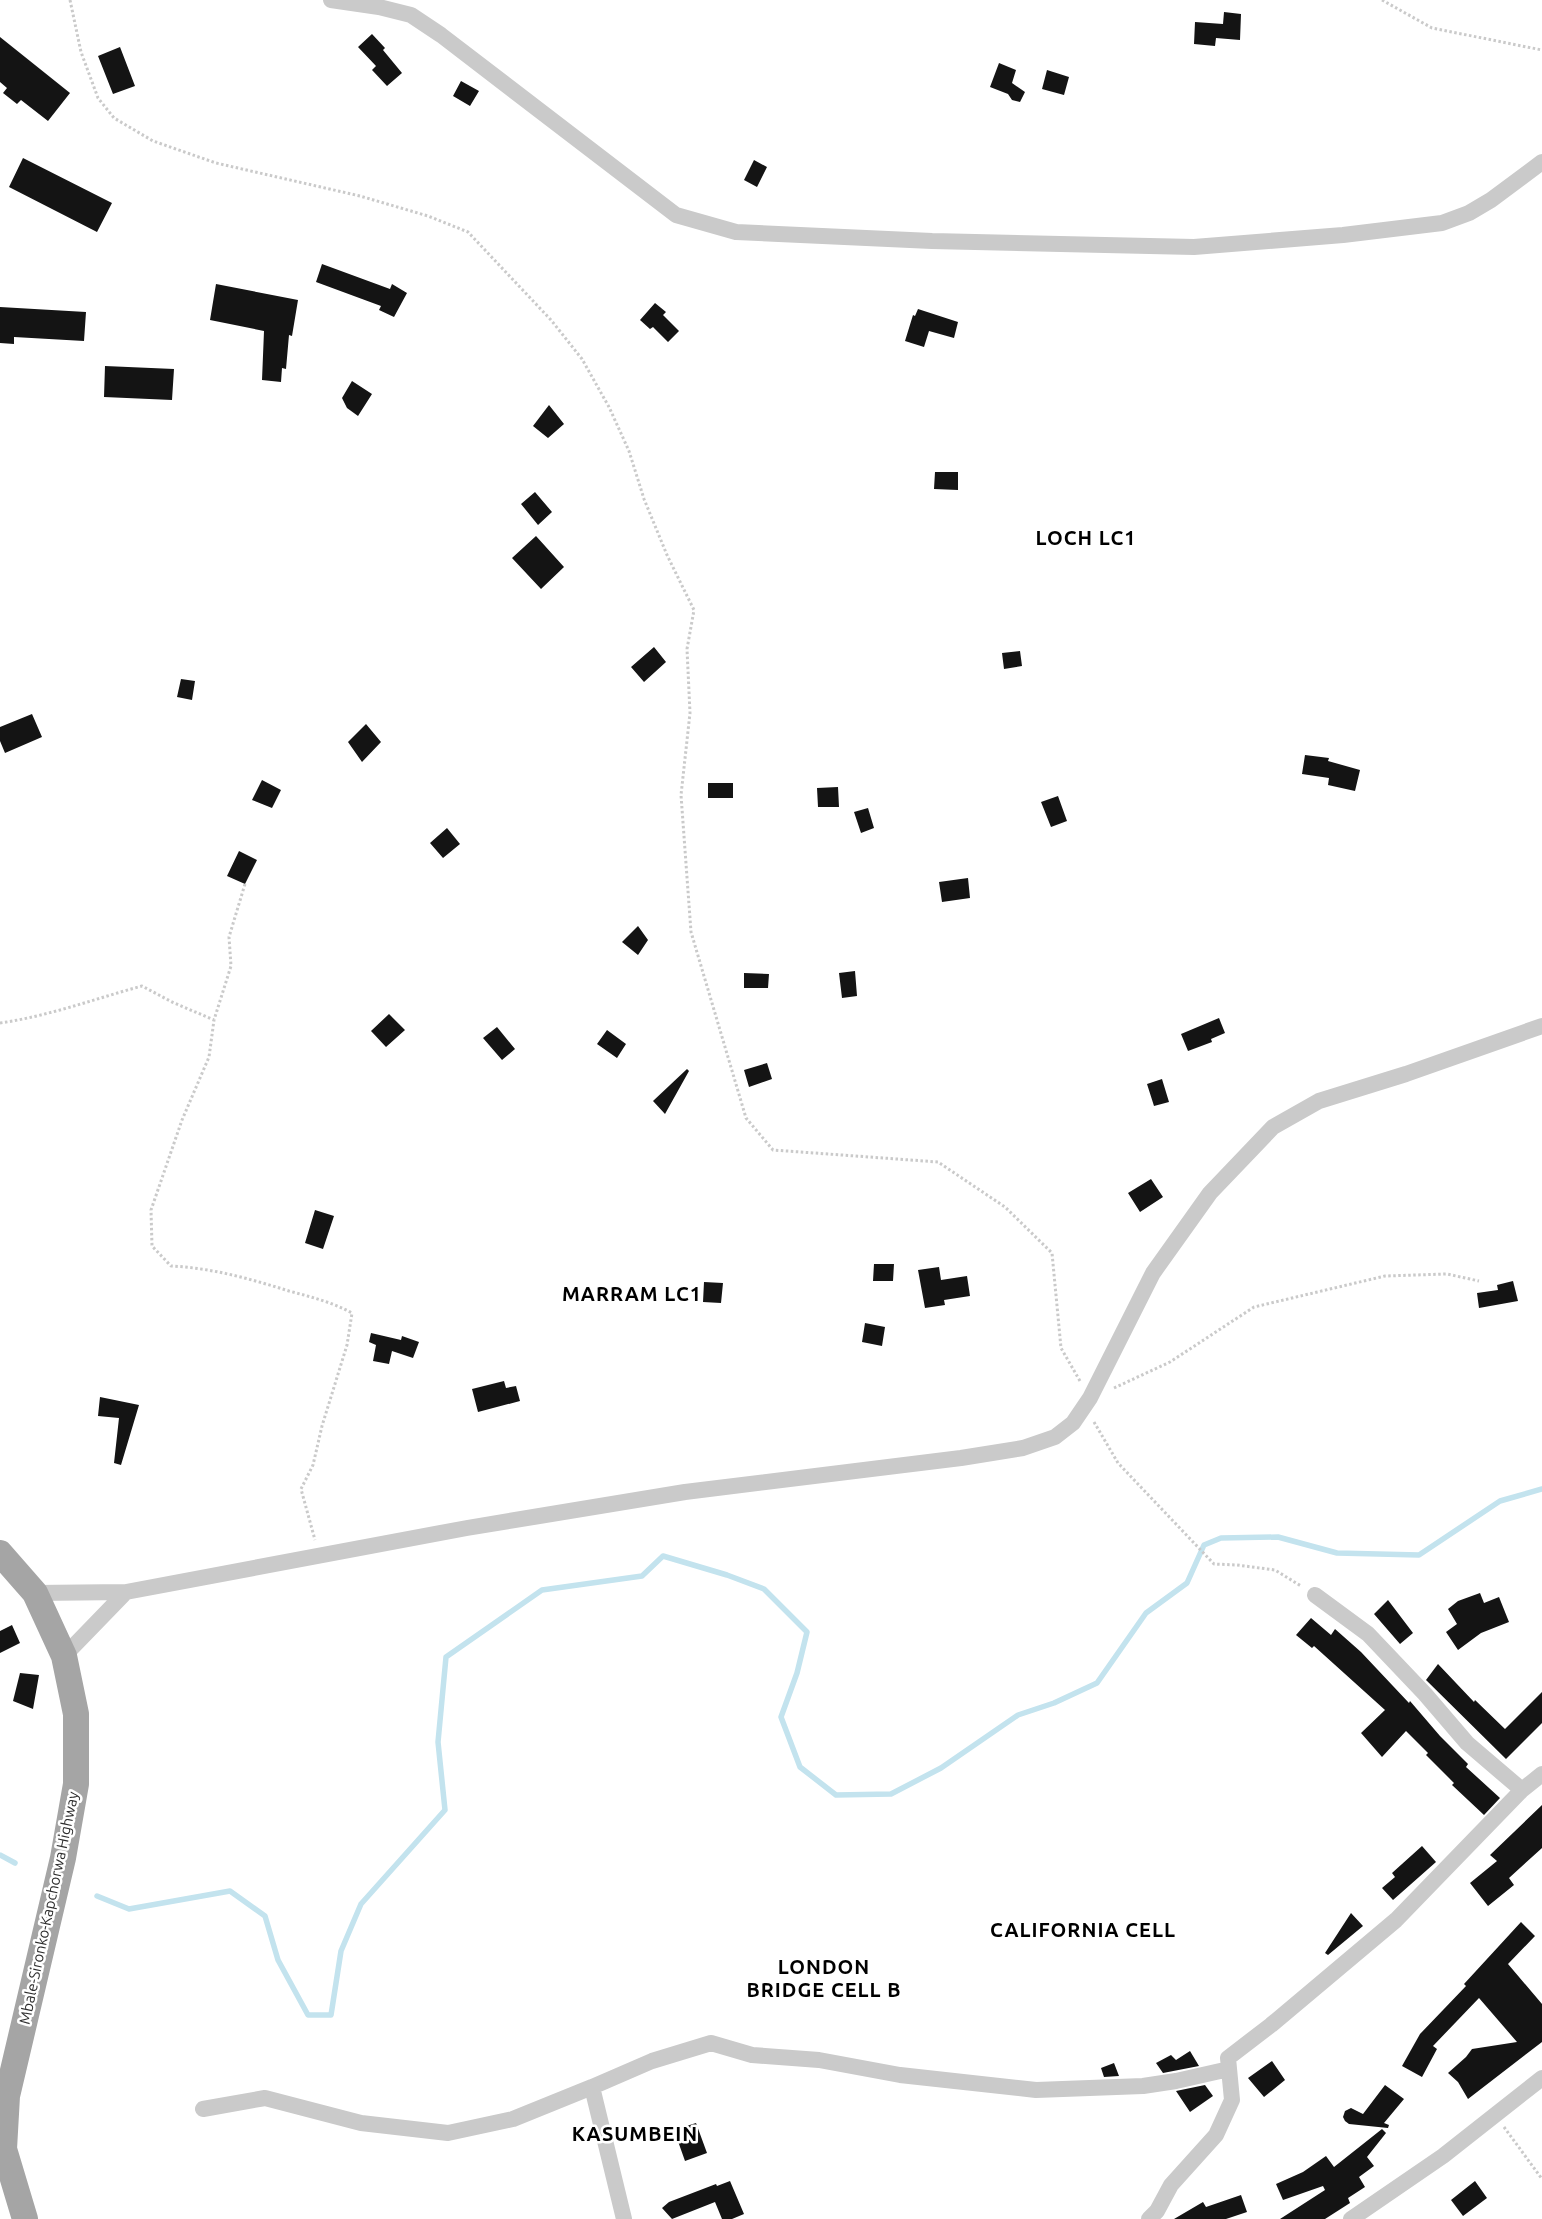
<svg xmlns="http://www.w3.org/2000/svg" width="1542" height="2219" viewBox="0 0 1542 2219" font-family="Ubuntu,sans-serif">
<style>
.lines{fill:none;stroke-linecap:round;stroke-linejoin:round}
.stream{stroke:#c3e3ee;stroke-width:5.5}
.building{fill:#141414}
.path{stroke:#cacaca;stroke-width:3;stroke-dasharray:2.5 2.5;stroke-linecap:butt}
.street{stroke:#cacaca;stroke-width:16}
.primary{stroke:#a5a5a5;stroke-width:26}
.labels{text-anchor:middle;stroke-width:5;stroke-linejoin:round;paint-order:stroke}
.street-label{font-size:15px;fill:#2d2d2d;stroke:#fff}
.district-label{font-size:20px;font-weight:bold;letter-spacing:1px;fill:#000;stroke:#fff}
</style>
<rect width="100%" height="100%" fill="#fff"/>
<g class="lines">
<path class="stream" d="M0,1855l15,8
M97,1896l32,13 101,-18 35,25 13,44 30,55h23l10,-64 20,-47 84,-94 -7,-68 8,-85 96,-67 100,-14 21,-20 64,19 37,14 43,43 -10,41 -16,44 19,50 36,28 55,-1 50,-26 77,-53 36,-12 43,-20 49,-70 41,-30 17,-38 17,-7 57,-1 59,16 82,2 81,-54 42,-12"/>
</g>
<path class="building" d="M1224,12l17,2 -1,26 -24,-2 -1,8 -21,-2 1,-22 28,2z
M372,34l13,14 -2,2 19,23 -15,13 -15,-16 4,-4 -18,-19z
M0,37l70,56 -22,28 -27,-21 -4,4 -14,-11 4,-5 -7,-6z
M120,47l15,39 -22,8 -15,-38z
M999,63l17,7 -4,13 13,9 -5,10 -8,-2 -4,-6 -18,-7z
M1047,70l22,7 -5,18 -22,-6z
M461,81l18,10 -9,15 -17,-10z
M23,158l89,45 -15,29 -88,-45z
M754,160l13,7 -10,20 -13,-7z
M322,264l68,25 2,-5 15,9 -13,24 -15,-7 2,-4 -65,-24z
M216,284l82,16 -6,36 -3,-1 -3,34 -4,-1 -1,14 -19,-2 2,-49 -54,-11z
M655,303l11,9 -3,3 16,16 -11,11 -15,-15 -3,2 -10,-9z
M0,307l86,5 -2,29 -70,-4v7l-14,-1z
M918,309l40,13 -4,16 -25,-7 -5,16 -19,-6 8,-26 2,1z
M105,366l69,3 -2,31 -68,-3z
M352,381l20,13 -14,22 -11,-8 -5,-10z
M549,405l15,19 -16,14 -15,-12z
M935,472h23v18l-24,-1z
M535,492l17,20 -14,13 -17,-21z
M536,536l28,31 -23,22 -29,-31z
M654,647l12,15 -22,20 -13,-15z
M1020,651l2,15 -18,3 -2,-16z
M181,679l14,2 -3,19 -15,-3z
M32,714l10,23 -37,16 -5,-12v-14z
M366,724l15,18 -19,20 -14,-20z
M1305,755l24,3 -1,3 32,9 -5,21 -27,-6 1,-7 -27,-4z
M262,780l19,10 -9,18 -20,-8z
M708,783h25v15h-25z
M838,787l1,20h-21l-1,-19z
M1058,796l9,25 -16,6 -10,-25z
M868,808l6,20 -13,5 -7,-21z
M447,828l13,16 -17,14 -13,-15z
M239,851l18,9 -12,24 -18,-8z
M968,878l2,20 -28,4 -3,-20z
M638,926l10,14 -10,15 -16,-13z
M855,971l2,25 -15,2 -3,-25z
M744,973l25,1 -1,14h-24z
M389,1014l16,16 -19,17 -15,-16z
M1219,1018l6,15 -14,6 1,3 -24,9 -7,-17z
M497,1027l18,22 -13,11 -19,-22z
M607,1030l19,14 -9,14 -20,-14z
M767,1063l5,16 -23,8 -5,-17z
M687,1069l2,2 -24,43 -12,-13z
M1162,1079l7,23 -15,4 -7,-22z
M1151,1179l12,18 -23,15 -12,-19z
M315,1210l19,6 -11,33 -18,-6z
M874,1264h20l-1,17h-20z
M939,1267l2,13 26,-4 3,20 -26,4 1,5 -20,3 -7,-38z
M1513,1281l5,20 -39,7 -2,-15 21,-3 -1,-5z
M704,1282l19,1 -2,20 -18,-1z
M865,1323l20,4 -3,19 -20,-4z
M371,1333l30,7 1,-4 17,6 -6,16 -21,-7 -3,13 -16,-3 3,-16 -7,-3z
M504,1381l2,7 10,-2 4,15 -42,11 -6,-23z
M100,1397l39,8 -18,60 -7,-2 5,-45 -21,-2z
M1480,1593l4,10 15,-6 10,25 -28,11 -23,17 -12,-18 11,-8 -9,-15 10,-8z
M1388,1600l25,33 -13,11 -26,-30z
M1311,1618l20,17 4,-6 26,23 48,51 1,-2 30,35 28,28 -2,3 34,31 -16,17 -32,-30 2,-2 -28,-28 2,-2 -22,-22 -24,26 -21,-24 24,-23 -71,-64 -2,2 -16,-13z
M12,1625l8,18 -20,10v-22z
M1438,1664l36,38 1,-2 30,29 37,-37v31l-36,36 -80,-79z
M20,1673l19,2 -6,34 -20,-8z
M1542,1805v43l-33,30 5,7 -26,21 -18,-23 27,-22 -7,-6z
M1422,1846l14,16 -43,38 -11,-12 13,-11 -3,-4z
M1351,1913l12,13 -35,29 -3,-2z
M1521,1922l14,14 -27,28 34,40v38l-74,57 -10,-17 -10,-9 18,-16 6,-8 45,-7 -38,-44 -46,48 4,3 -15,28 -20,-11 18,-32 46,-48 -2,-2z
M1190,2051l9,15 -36,7 -7,-10 15,-8 5,5z
M1272,2061l13,19 -21,17 -16,-19z
M1114,2063l5,13 -15,1 -3,-9z
M1205,2085l8,11 -23,16 -14,-21z
M1385,2085l19,14 -20,24 5,2 -1,3 -39,-4 -4,-3 -2,-4 2,-6 6,-3 12,6z
M696,2123l11,30 -22,8 -11,-31z
M1382,2129l4,4 -19,24 7,9 -15,11 6,10 -17,11 2,5 -25,16h-45l45,-29 -2,-4 -40,14 -7,-16 27,-12 23,-16 8,11z
M730,2181l14,33 -12,5h-10l-7,-17 -43,17 -10,-11 7,-6 47,-18 1,2z
M1475,2181l12,17 -24,18 -12,-16z
M1241,2195l6,17 -21,7h-52l29,-17 3,5z"/>
<g class="lines">
<path class="path" d="M70,0l11,52 17,46 16,20 39,23 63,22 144,33 68,20 40,16 83,88 31,39 27,48 20,44 15,48 23,56 27,55 -7,39 3,64 -9,82 10,137 55,186 27,32 165,12 67,45 47,46 9,95 19,33
M1382,0l50,28 110,22
M245,884l-16,53 2,29 -17,54 -5,37 -27,63 -31,90 1,36 19,20c41,2 80,13 118,25 22,6 43,11 63,22l-5,32 -25,81 -9,39 -12,24 14,51
M0,1023c49,-7 94,-24 142,-37l30,16 42,18
M1114,1388l56,-26 84,-55 131,-31 62,-2 32,7
M1094,1422l24,41 96,101 23,1 38,5 26,16
M1504,2127l38,52"/>
<path class="street" d="M331,0l48,7 32,8 30,20 235,180 60,17 196,9 262,6 149,-12 99,-12 27,-10 22,-13 51,-38
M35,1593l91,-1 341,-64 218,-36 276,-34 62,-10 32,-11 18,-14 17,-25 63,-125 57,-80 63,-66 46,-26 87,-27 136,-48
M1315,1595l53,39 57,60 42,49 55,47
M64,1656l62,-64
M592,2087l60,-26 59,-18 41,12 67,5 81,15 136,15 107,-4 33,-5 53,-12
M203,2109l62,-11 96,25 87,10 65,-14 79,-32 32,132
M1149,2219l8,-8 14,-26 45,-50 16,-35 -4,-42 43,-33 125,-105 126,-130 20,-16
M1351,2219l92,-63 99,-78"/>
<path class="primary" d="M0,1553l35,40 29,63 12,58v70l-13,74 -56,238 -3,53 21,70"/>
</g>
<g class="labels">
<g class="street-label">
<text transform="translate(49 1908) rotate(-78)" y="5">Mbale-Sironko-Kapchorwa Highway</text>
</g>
<g class="district-label">
<text x="1086" y="545">LOCH LC1</text>
<text x="632" y="1301">MARRAM LC1</text>
<text x="1083" y="1937">CALIFORNIA CELL</text>
<text x="824" y="1974">LONDON<tspan x="824" dy="23">BRIDGE CELL B</tspan></text>
<text x="635" y="2141">KASUMBEIN</text>
</g>
</g>
</svg>
